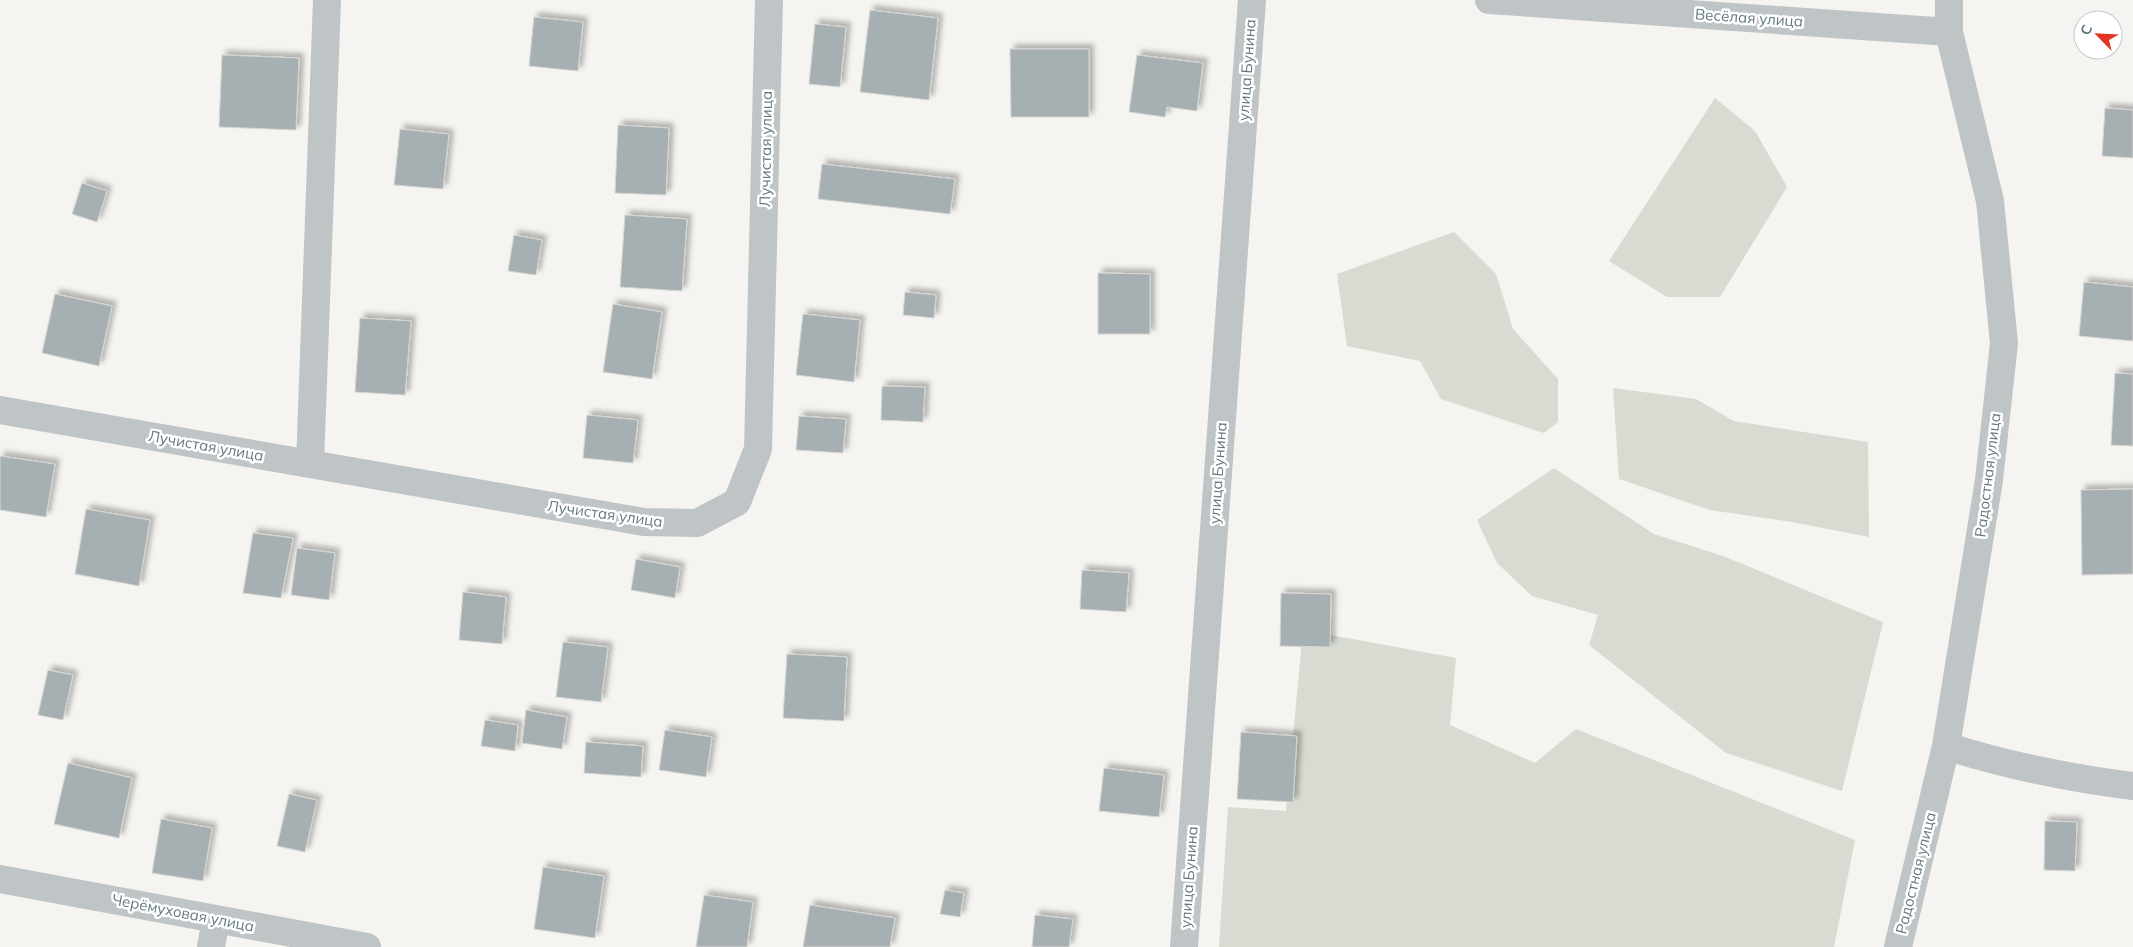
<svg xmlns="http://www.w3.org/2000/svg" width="2133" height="947" viewBox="0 0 2133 947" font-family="Mulish,sans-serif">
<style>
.green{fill:#d7dbd1}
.building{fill:#a6b0b3;stroke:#d6d5d3;filter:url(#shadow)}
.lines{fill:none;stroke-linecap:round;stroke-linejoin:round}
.minor{stroke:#bfc4c6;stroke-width:28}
.labels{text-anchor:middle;stroke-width:5;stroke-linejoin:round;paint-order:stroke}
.street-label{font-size:15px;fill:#637982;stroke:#fff}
</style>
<defs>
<filter id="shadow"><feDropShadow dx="4.5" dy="-4.5" stdDeviation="2.5" flood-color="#0004"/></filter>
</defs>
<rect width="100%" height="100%" fill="#f5f4f0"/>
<path class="green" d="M1715,98l40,33 32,56 -67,110h-53l-58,-36z
M1454,232l42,42 17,55 45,50v43l-14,11 -103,-34 -21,-38 -73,-15 -10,-72z
M1613,388l83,11 38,22 134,21 1,95 -77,-15 -82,-12 -91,-31z
M1554,468l100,66 69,22 160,66 -41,169 -116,-38 -137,-108 9,-30 -66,-19 -35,-33 -20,-43z
M1303,630l153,28 -6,67 85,38 41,-34 279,111 -21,107h-615l9,-140 58,4z"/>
<path class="building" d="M870,10l68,8 -9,82 -69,-8z
M534,17l49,5 -5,49 -49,-5z
M815,24l31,3 -6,60 -31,-3z
M1010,49h79v68h-78z
M222,55l77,3 -3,72 -77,-3z
M1137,55l66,8 -6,48 -30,-4 -2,10 -36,-5z
M2105,108l28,2v48l-31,-2z
M618,125l51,3 -3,67 -51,-2z
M400,129l49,5 -6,55 -49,-4z
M822,164l133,15 -5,35 -132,-15z
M82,183l25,8 -10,31 -25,-8z
M625,215l62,4 -5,72 -62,-4z
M514,235l28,5 -6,35 -28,-4z
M1098,273l52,1v60h-52z
M2084,282l49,5v54l-54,-5z
M905,292l31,3 -2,23 -31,-3z
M55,294l57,12 -13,60 -57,-13z
M613,304l49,8 -10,67 -49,-7z
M803,314l57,6 -6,62 -58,-7z
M360,318l51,3 -6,74 -50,-3z
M2115,373l18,1v72l-22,-1z
M882,386l43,1 -2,35 -42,-2z
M587,415l51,5 -5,43 -50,-5z
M799,416l47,3 -3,34 -47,-3z
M0,456l55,8 -9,53 -46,-7z
M2133,489v85l-51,1 -1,-85z
M86,509l64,11 -11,66 -64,-12z
M253,533l40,5 -12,60 -38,-5z
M297,548l38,5 -6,47 -38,-5z
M636,559l44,8 -5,31 -44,-8z
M1082,570l47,3 -3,39 -46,-3z
M463,592l43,5 -4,47 -43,-4z
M1281,593l50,1 -1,53 -50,-1z
M563,642l45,5 -7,55 -45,-5z
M787,654l60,3 -3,64 -61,-3z
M48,670l25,5 -10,45 -25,-5z
M526,710l41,7 -5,32 -40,-6z
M485,720l33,5 -3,26 -34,-5z
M665,730l47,7 -6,40 -47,-7z
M1241,732l56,4 -4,66 -56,-3z
M586,742l57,4 -2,31 -57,-4z
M68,763l64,15 -13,60 -65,-14z
M1104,768l60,7 -5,42 -60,-6z
M289,794l28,6 -12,52 -28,-6z
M161,819l51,9 -9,53 -51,-8z
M2045,821l32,1 -2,49 -31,-1z
M543,867l61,9 -9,62 -61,-9z
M945,890l19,3 -4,24 -20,-3z
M704,895l49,7 -6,45h-51z
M810,905l85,13 -5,29h-87z
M1035,915l38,4 -4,28h-37z"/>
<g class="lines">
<path class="minor" d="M1489,0l460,32
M0,410l644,112 53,1 40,-21 21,-53 11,-449
M310,464l17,-464
M1946,746c63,20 121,32 187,40
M0,879l367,68
M211,947l5,-28
M1184,947l68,-947
M1898,947l48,-201 43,-266 15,-137 -14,-142 -41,-169v-32"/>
</g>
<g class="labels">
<g class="street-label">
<text transform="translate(1749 18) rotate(4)" y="5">Весёлая улица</text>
<text transform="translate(1247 70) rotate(-86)" y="5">улица Бунина</text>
<text transform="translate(766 149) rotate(-89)" y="5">Лучистая улица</text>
<text transform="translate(206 446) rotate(10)" y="5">Лучистая улица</text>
<text transform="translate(1218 473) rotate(-86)" y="5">улица Бунина</text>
<text transform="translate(1988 475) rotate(-83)" y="5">Радостная улица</text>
<text transform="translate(605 514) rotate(8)" y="5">Лучистая улица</text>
<text transform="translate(1916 873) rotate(-76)" y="5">Радостная улица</text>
<text transform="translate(1189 877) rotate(-86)" y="5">улица Бунина</text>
<text transform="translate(183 913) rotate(11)" y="5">Черёмуховая улица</text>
</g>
</g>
<g transform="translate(2098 35) rotate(294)"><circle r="24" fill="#ffffff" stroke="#c1c9cd"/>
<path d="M0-4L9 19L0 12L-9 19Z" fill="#e43321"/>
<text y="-8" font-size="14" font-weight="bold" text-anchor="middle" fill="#637982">С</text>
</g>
</svg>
